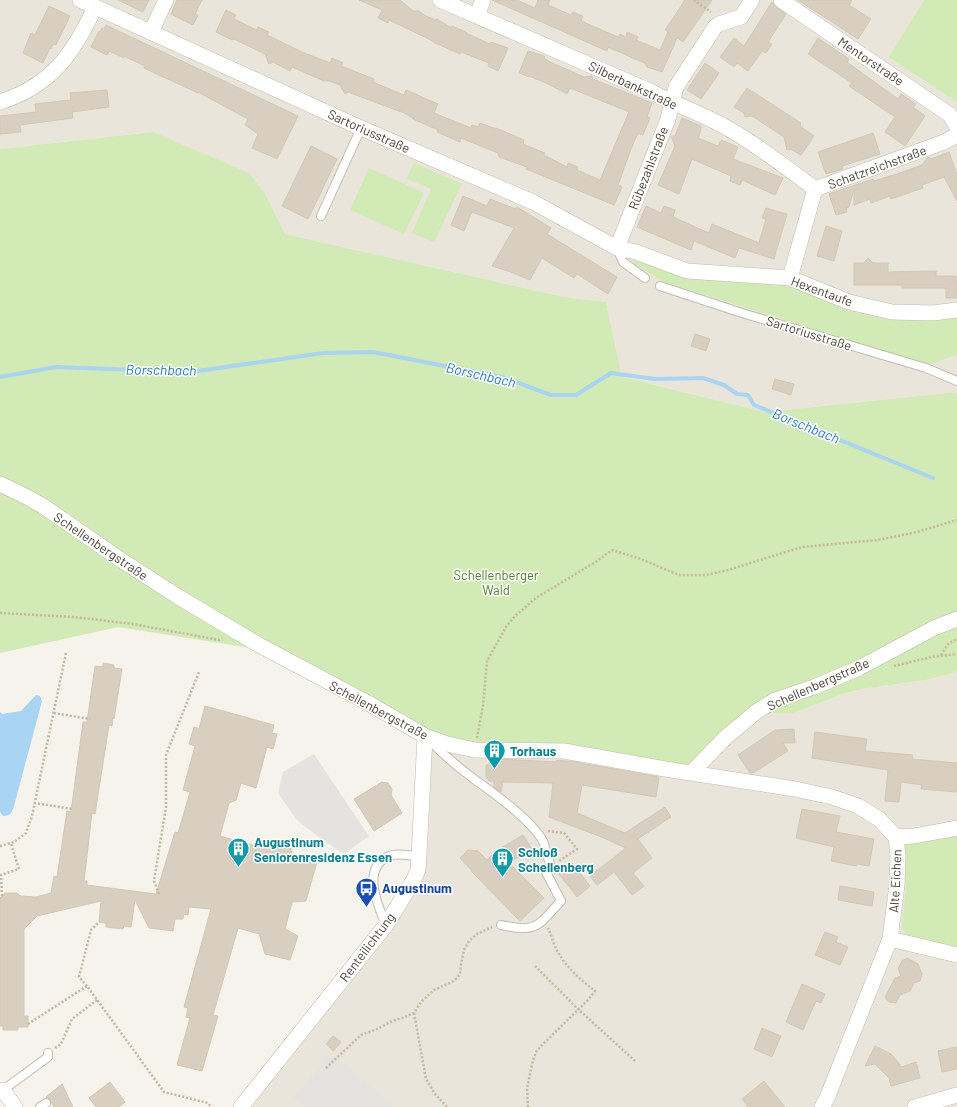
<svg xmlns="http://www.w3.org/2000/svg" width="957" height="1107" viewBox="0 0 957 1107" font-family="Barlow,sans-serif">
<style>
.residential{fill:#eae5da}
.green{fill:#d2eab5}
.parking{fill:#e5e3e0}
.water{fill:#a9d4f2}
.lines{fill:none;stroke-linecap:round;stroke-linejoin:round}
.stream{stroke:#a9d4f2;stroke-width:4}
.building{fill:#d8cfc1;stroke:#d3c7b4}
.lane-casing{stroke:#c2bbae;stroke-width:10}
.street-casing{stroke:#c2bbae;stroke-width:16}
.path{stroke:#c4b79f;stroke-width:2.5;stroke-dasharray:2 2;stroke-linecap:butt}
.lane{stroke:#fff;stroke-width:8}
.street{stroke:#fff;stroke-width:15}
.labels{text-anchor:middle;stroke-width:3;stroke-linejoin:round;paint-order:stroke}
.street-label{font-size:13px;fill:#4b4439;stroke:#fff}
.park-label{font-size:13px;fill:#4a7f2a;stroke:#fff}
.culture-label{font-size:13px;font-weight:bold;fill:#0d838f;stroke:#fff;text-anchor:start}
.transit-label{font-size:13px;font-weight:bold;fill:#164399;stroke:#fff;text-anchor:start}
.water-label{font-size:14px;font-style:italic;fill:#2e7ab2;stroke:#fff}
</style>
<rect width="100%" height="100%" fill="#f6f3ec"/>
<path class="residential" d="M0,0h957v315l-293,-33 264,83 29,-10v37l-192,20 -143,-35 -16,-75 -42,-5 -279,-63 -19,-39 -113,-63 -153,17z
M957,670v437h-714l166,-215 17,-150 335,-29h32l50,-19 19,-5 64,-9 27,-7z"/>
<path class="green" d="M924,0h33v102l-68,-45z
M153,132l96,41 17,22 19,39 279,63 42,5 16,75 143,35 192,-20v226l-182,81 -86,73 -210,-23 -62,-16 -172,-86 -127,-20 -118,26v-504z
M414,163l48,21 -28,58 -22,-9 19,-44 -25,-10z
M369,168l55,25 -20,41 -54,-24z
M637,256l146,26 60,24 114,9v40l-29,10 -264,-83 -31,-19z
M957,620v50l-4,3 -27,7 -64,9 -19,5 -50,19h-32z
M957,833v116l-50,-12 -5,-10 4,-41 -5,-30v-10l13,-4z"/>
<path class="parking" d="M314,754l55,82 -25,18 -23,-15 -25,-20 -18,-26 5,-21z
M331,1053l65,54h-91l-11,-9z"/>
<path class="water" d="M36,695l4,1 2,5 -28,105c-2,6 -3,10 -11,10l-3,-4v-100l2,2 19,-3z"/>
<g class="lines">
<path class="stream" d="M0,377l56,-10 135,5 132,-19 50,-1 129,25 49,18h25l35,-22 44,6 48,-1 21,7 13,9 11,1 6,10 179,73"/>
</g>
<path class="building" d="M118,0h31l-6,12z
M177,0h25l-7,14 3,1 -5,10 -22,-11z
M359,0h41l13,11h6l5,4 11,5 2,-1 13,8 2,-1 14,6 2,2 22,10 1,-2 17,6 -10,23 -10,-5 1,-3 -28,-11 -1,2 -27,-12v-1l-44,-21 -1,3 -10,-5 4,-8z
M492,0h25l18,8 3,-8h12l-2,5 23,10 2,-3 10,4 -2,5 37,16 2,-3 6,3 1,-5 11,5 -2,3 24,10 8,-18 -3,-2 20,-30h27l-29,42 -6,-4 -15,34 -15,-5 -2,-4 -10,-4 -27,-12 -1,4z
M798,0h54l-3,5 22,14 -13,20z
M772,2l4,5 10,7 -18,28 4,2 -6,9 -4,-2 -14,20 -11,-8 -3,4 -14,-10 14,-19 10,8z
M49,6l21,10 -14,29 -3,-1 -2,5 -1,-1 -7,15 -20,-10 8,-20 4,2z
M226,10l10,5 -2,4 23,11 1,-3 11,5 -2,3 35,17 28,11 2,-5 11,5 -2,3 33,13 -1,3 31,13 2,-5 32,14 -4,9 37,15 1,-3 6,2 2,-4 16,6v-1l28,12 -1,4 22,9 -1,2 23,12 1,-4 10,4 -1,3 23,10 29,-68 -59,-24 -3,6 -21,-11 -17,-7v1l-10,-4 9,-22 16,5 1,3 5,3 34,15 8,-1 1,3 59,24 -5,14 3,1 -7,17 -5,-2 -7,16 -13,36 4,2 -8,18 -88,-36 1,-2 -28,-10 -1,-4 -37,-15 -1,4 -23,-10 1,-2 -25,-11v-1l-9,-5 -56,-21 -3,2 -5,-9 -11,-4h-5l-32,-14 -2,4 -17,-9 -4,2 -4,-10 -31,-15 -2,1 -16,-8z
M106,25l192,91 -21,43 -25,-11 6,-14 -13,-9 3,-6 -50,-27v1l-54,-25 1,-2 -21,-10v2l-15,-7 -2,4 -16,-8 8,-16 1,1 2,-4 2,1z
M818,38l31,21 -2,3 51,37 3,-5 15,10 -3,3 12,9 -20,30 -20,-14 10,-15 -46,-31 3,-3 -44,-29z
M705,63l14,10 -18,26 -14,-9z
M747,88l54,35 -1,3 14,10 -13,19 -11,-6 -3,1 -3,-13 -32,-21 -7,1 -1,-4 -10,-6z
M107,90l2,17 -37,5 1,6 -53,7 1,7 -21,2v-18l36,-4 -1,-8 36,-4 -1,-7z
M682,118l19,8v4l-3,8 20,8 3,-6 17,7 -5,12 50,19 -8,17 -33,-15 -2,5 -10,-4 1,-5 -39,-17 -13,35 -21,-9 17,-39 -4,-10h4z
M873,133l7,21 -38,12 1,3 -17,5 -8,-22z
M311,146l26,13 -29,60 -26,-13z
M949,152l8,23v26l-13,-24 -22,8 1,3 -32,11 -1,-3 -19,7 -1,-4 -16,6v-16l-5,18 -3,1 1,4 -11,3 -7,-21 44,-15 1,2 26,-8 22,-8 6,-8 3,2z
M463,196l24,10 3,-7 26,10 1,-2 34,21 -4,6 70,43 -9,17 -31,-20 -3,4 -32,-20 -12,22 -22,-9 -16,-5 22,-38 -42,-16 -8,19 -13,-6z
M646,206l15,7 3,-7 11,4 -2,7 36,16 3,-9 47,19 7,-24 -4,-1 4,-10 21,6 -13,45 -35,-11 -4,10 -41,-17 -3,9 -54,-23z
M826,226l16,5 -8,30 -17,-5z
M868,258l5,5h15v9l48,-1v5h20l1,22h-11v-10h-44v-3h-48v-22h10z
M695,334l15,5 -4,12 -15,-5z
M775,379l19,5 -3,11 -19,-6z
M103,663l11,2v3l8,1 -8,50 -1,-1 -1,8 -3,-1 -14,89 -3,-1 -8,68h3v4l69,9 19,-62 3,1 12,-41 -7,-2 12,-44 -6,-2 5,-17 5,2 6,-23 69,19 -2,8 5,1 -4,15 -6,-2 -11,41 -15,-5 -5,17 -7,3 -9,33 40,11 7,-5 24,6 1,8 25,6 -11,39 -14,1 -7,27 13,7 -8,24 -25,-6 -6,-20 -21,-6 -25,87 5,1 -16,55 -25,-6 13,-47 -4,-1 2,-9 -4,-1 27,-98 -22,-2 -1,8 -4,-1 -1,5h-8l-2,12 -24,-3 -14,-28 -4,27 -7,-1 -1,3 -17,-2v-4l-7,-1 2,-21 -64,15 -13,13v87h4v11h-10v3h-15v-4h-3v-128l5,-5h12l3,3 16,1 15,-4 3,-17 3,1 10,-66 4,1 12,-90h4l8,-56 8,1z
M794,729l1,14h-12l5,8 -35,22h-3l-12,-18 37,-25z
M815,732l52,7 -2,12 48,4 -1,4 45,4v29l-36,-3 1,-4 -21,-3 -2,20 -14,-1 3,-31 -76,-12z
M499,759l57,3 1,-2 18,2 84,15 -3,20 -74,-12 -5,28 48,20 40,-26 6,10 -33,22 14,19 -19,15 11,13 -12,9 -18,-23 -17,13 -7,-9 36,-28 -22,-10 -55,-21 4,-34 -50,-1 -2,10 -7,-5v-6h-5l-3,-4v-12h3v-5z
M382,782l6,1 4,6 -1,6 11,18 -28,18 -20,-32z
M802,809l38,7 -4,16 38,7 -5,27 -12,-2 -1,2 -25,-5 3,-14 -38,-9z
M523,835l9,14 -23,14 35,35 -24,23 -49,-50h1l-12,-13 8,-8 10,1 9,9 9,-9z
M572,863l18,23 -13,11 -18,-23z
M840,886l34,6 -2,14 -34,-6z
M825,932l13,5 -2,5 12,5 -8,18 -25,-10z
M907,958l11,6 4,10 -2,7 -6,2 -4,8 -10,4 -4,8 -7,-1 -4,-5 10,-19 6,-2 -3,-7 4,-8z
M802,984l23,10 -4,9 -5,-2 -13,29 -17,-8z
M762,1028l19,8 -9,21 -18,-8z
M333,1036l8,6 -8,9 -7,-7z
M875,1046l16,8 11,13 14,-5 4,16 -29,8 -2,-8 -14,-14 -10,2z
M957,1047v22l-15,3 -4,-21z
M764,1081l21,26h-37l-6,-8z
M110,1082l15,20 -6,5h-23l-7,-9z
M62,1084l11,23h-19l-4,-7 -4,-3z"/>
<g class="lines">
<defs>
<path id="lane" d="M321,216l40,-88
M617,248l6,14 22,16
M660,286l82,27 184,55 31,13
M430,741c14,14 29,27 44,38 21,15 56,40 69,62 2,5 5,19 8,26l-5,5 15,29c-24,26 -24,32 -60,24
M386,925c-9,-21 -26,-60 6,-70 8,-2 19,1 27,1
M3,1090l45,-33v-4
M40,1107l6,-4"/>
<path id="street" d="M80,0l281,128 172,74 84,46 19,4 51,19 103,7 59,24 43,10 41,1 24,-3
M440,0l214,93c24,13 51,22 75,36 30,17 58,39 86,60
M781,0l169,115 7,12
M477,16l6,-16
M151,32l15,-32
M0,102c51,-16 74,-49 95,-95
M617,248l51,-129 8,-32 39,-60 4,-3 22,-7 11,-17
M790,278l25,-89 129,-47 13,-7
M0,484l27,13 16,9 78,54 56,36 82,49 109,58 57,33 22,8 28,6 89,1 101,18 130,20 37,8 26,9 21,13 17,18 2,19 -1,29 -7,54 -63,159 -5,9
M691,773l35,-36 30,-25 19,-12 39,-13 45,-19 75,-40 23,-9
M896,837l18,-1 43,-8
M890,939l67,16
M3,1090l12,17
M241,1107l145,-182 27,-44 5,-11 1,-14 6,-120
M915,1107l42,-12"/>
</defs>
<use href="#lane" class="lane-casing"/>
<use href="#street" class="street-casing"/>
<path class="path" d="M694,0l17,12
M0,613l74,4 59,7 86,16 3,-2
M941,655l7,-11 9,-5
M894,666l37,-9 26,-3
M54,713l36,6
M477,738l6,-32 4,-45 19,-34 9,-11 21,-18 61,-37 15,-11 26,8 41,17h27l22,-5 74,-23 76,-7 39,-8 40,-12
M34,803l39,6
M548,831l16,2 13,16 -18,12
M0,846l14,-4 12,-9 6,-17 34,-163
M159,894l-5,-13 12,-74v-52l33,-83
M2,896l-1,-21 18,-6 -8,-25
M535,966l43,43 57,52
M87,986l-8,-9 12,-47 8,-8
M414,1013l12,66 9,15 12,13
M28,1024l59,-38 77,106 44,11 3,4
M55,1048l6,-4 11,-25 25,-19
M326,1068l35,-33 16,-6 15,-8 13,-4 9,-4 7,-11 13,-12 18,-8 5,-4 3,-4 1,-10 3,-14 5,-9 8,-7 15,-7
M528,1107l-1,-19 6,-28 4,-10 51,-50 7,-9c-13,-10 -28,-23 -36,-37 -5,-7 -7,-18 -11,-26"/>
<use href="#lane" class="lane"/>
<use href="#street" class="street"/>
</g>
<defs>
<symbol id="building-pin" viewBox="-11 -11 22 30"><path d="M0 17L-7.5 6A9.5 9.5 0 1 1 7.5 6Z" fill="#0f9aa8" stroke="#fff"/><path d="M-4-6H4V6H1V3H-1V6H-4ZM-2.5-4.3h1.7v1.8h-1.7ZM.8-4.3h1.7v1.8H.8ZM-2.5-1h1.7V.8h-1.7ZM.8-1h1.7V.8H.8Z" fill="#fff"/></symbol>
<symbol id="bus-pin" viewBox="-11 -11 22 30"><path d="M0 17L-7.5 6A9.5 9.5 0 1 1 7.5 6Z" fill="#1a4fb4" stroke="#fff"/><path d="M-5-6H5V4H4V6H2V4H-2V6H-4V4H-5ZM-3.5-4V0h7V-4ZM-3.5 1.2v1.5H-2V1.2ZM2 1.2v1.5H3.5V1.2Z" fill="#fff"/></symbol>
</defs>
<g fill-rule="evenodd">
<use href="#building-pin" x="482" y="738" width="25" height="34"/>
<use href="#building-pin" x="226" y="836" width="25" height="34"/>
<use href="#building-pin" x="490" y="846" width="25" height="34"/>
<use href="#bus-pin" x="354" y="876" width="25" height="34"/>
</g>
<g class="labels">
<g class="street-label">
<text transform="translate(871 61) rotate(34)" y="5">Mentorstraße</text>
<text transform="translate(633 85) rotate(25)" y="5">Silberbankstraße</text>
<text transform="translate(369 131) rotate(24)" y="5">Sartoriusstraße</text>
<text transform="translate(877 167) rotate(-20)" y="5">Schatzreichstraße</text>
<text transform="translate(648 168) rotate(-69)" y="5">Rübezahlstraße</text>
<text transform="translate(822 291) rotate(20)" y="5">Hexentaufe</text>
<text transform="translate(809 333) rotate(17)" y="5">Sartoriusstraße</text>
<text transform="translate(101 546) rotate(34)" y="5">Schellenbergstraße</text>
<text transform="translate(818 684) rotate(-24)" y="5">Schellenbergstraße</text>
<text transform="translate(379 710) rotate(28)" y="5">Schellenbergstraße</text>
<text transform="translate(895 881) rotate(-87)" y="5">Alte Eichen</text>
<text transform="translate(367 947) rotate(-53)" y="5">Renteilichtung</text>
</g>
<g class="park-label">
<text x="496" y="580">Schellenberger<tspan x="496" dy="15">Wald</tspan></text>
</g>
<g class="culture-label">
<text x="510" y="756">Torhaus</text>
<text x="254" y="847">Augustinum<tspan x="254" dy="15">Seniorenresidenz Essen</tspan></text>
<text x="518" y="857">Schloß<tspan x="518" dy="15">Schellenberg</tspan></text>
</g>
<g class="transit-label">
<text x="382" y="893">Augustinum</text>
</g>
<g class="water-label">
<text transform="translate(161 370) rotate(1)" y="5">Borschbach</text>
<text transform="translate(481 375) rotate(13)" y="5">Borschbach</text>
<text transform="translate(806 426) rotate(22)" y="5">Borschbach</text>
</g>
</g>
</svg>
